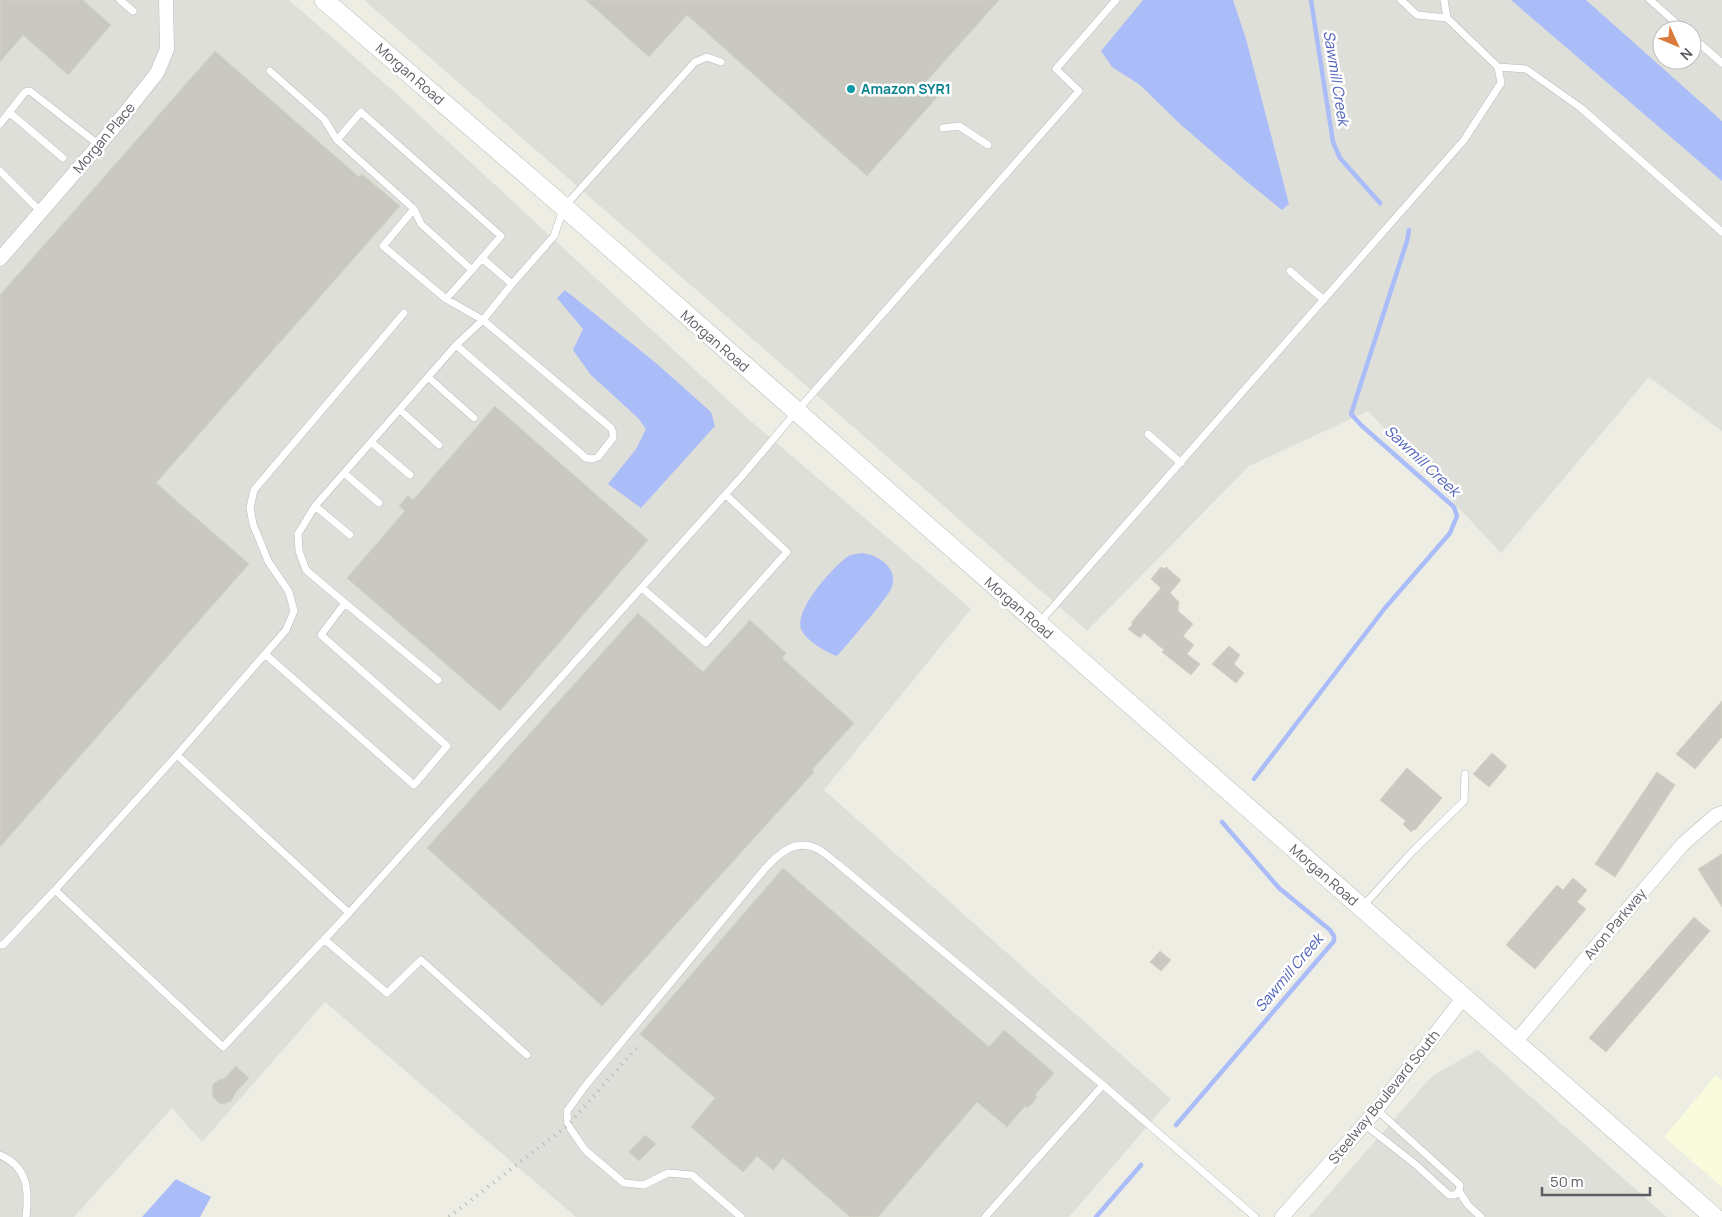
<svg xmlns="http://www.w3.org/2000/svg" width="1722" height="1217" viewBox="0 0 1722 1217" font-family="Manrope,sans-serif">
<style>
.commercial{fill:#f8fbdc}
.industrial{fill:#dfdfd9;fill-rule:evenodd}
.water{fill:#aabdf8}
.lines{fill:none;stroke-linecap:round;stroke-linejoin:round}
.stream{stroke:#aabdf8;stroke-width:4.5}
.building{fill:#c9c9c1;stroke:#d2d2c3}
.lane-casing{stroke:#b9babf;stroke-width:8}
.street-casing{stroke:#b9babf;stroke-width:15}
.secondary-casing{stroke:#babac1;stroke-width:20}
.lane{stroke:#fff;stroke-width:7}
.street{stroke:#fff;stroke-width:14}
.secondary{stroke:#fff;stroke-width:19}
.rail{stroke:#b6b6b7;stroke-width:4;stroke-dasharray:1 6;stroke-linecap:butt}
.culture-dot{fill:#0f9aa8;stroke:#fff;stroke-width:2}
.labels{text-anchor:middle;stroke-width:5;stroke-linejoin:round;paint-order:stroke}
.street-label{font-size:14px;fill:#5c5d64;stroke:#fff}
.culture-label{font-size:14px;font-weight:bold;fill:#0d838f;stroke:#fff;text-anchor:start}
.water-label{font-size:15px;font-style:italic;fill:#4f61b9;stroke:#fff}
</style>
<rect width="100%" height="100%" fill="#edede4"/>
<path class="commercial" d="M1716,1075l6,5v107l-58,-50z"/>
<path class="industrial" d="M0,0h289l101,88 355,328 226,193 -147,181 347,309 -102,118h-493l-251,-215 -123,140 -30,-34 -98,109h-74z
M364,0h1358v431l-73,-54 -148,176 -133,-142 -119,55 -162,165zM1662,30h30v30h-30z
M1478,1050l189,167h-358l123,-141z"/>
<path class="water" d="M1143,0h90l13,39 43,165 -7,6 -36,-29 -66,-57 -40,-39 -28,-18 -11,-16z
M1511,0h75l136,121v60z
M565,290l91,73 55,49 4,14 -74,82 -33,-24 28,-35 10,-20 -8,-11 -47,-43 -18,-25 10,-21 -26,-31z
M862,553c17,2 38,16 29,36 -3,6 -8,11 -11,16 -14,17 -28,34 -43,51 -11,-4 -31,-15 -36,-27 -7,-19 32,-62 46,-72 5,-3 9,-3 15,-4z
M176,1179l35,18 -11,20h-58z"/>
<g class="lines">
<path class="stream" d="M1311,0l22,142 7,16 40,45
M1254,779l131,-171 65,-75 7,-17 -3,-9 -93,-82 -10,-11 56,-173 2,-11
M1176,1125l158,-184v-5l-4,-6 -51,-42 -57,-66
M1096,1217l45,-52"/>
</g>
<path class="building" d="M0,0h83l28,25 -43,50 -45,-40 -23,27z
M586,0h413l-74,83 14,12 -72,81 -180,-161 -38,42z
M215,51l144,126 3,-3 38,32 -244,277 93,81 -249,283v-552z
M495,406l153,134 -148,171 -153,-133 58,-67 -6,-5 9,-11 5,5z
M1161,567l3,2 2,-2 15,13 -11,13 9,9 -1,9 15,13 -10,12 11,9 -7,9 13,10 -9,11 -29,-23 2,-2 -20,-17 -4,5 -12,-9 5,-5 -2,-1 30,-35 -10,-9z
M638,613l65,59 47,-52 36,33 -4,5 72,65 -42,47 2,2 -212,234 -175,-158z
M1229,646l11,9 -6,9 10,9 -8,10 -24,-19z
M1722,701v36l-27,32 -19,-15z
M1492,753l15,13 -18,21 -16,-13z
M1407,768l35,30 -27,32 -1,-1 -3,3 -8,-8 3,-3 -26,-21z
M1657,772l18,13 -60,92 -20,-13z
M1722,854v53l-24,-38z
M783,868l206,179 15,-17 50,43 -19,22 2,2 -4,6 -6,5 -2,-2 -18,21 -30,-25 -99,115h-28l-67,-59 -10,12 -16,-14 -14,16 -52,-45 24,-29 -75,-64z
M1573,878l14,12 -10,12 9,7 -51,60 -29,-24 51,-60 6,5z
M1694,917l16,14 -104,121 -17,-14z
M1160,951l11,9 -10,11 -11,-9z
M236,1066l13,12 -13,14 -5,9 -7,3 -5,-1 -7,-7 1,-12 6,-4 6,-2z
M645,1135l11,9 -17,17 -10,-9z"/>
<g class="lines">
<defs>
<path id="lane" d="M120,0l13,11
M1401,0l16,15 30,3
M1650,0l34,30
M1692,37l30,26
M1498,67l28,2 55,39 141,124
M270,71l54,48 13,21
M9,112l54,46
M0,124l25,-32 5,-1 69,54
M943,128l16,-2 29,19
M0,171l41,41
M414,209l7,15 51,46 10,-12
M1290,271l34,29
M446,299l26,-29
M404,313l-150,177 -4,18 3,16 15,37 21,31 5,19 -8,19 -109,125 172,158 393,-437 54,-64 283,-321 -23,-22 60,-69
M456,345l130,113 6,1 6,-2 15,-19v-5l-2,-5 -128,-108 -37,-21 -63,-53 31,-37 -77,-69 24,-28 140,124 -19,22 30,26
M428,377l46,41
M400,410l39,35
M1148,434l33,29
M371,442l39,33
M344,473l35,30
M315,506l35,29
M642,588l64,55 81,-91 -61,-57
M345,603l93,77
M1039,623l425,-483 37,-57 -3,-16 -51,-49 -3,-18
M265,654l149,131 33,-39 -126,-111 24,-32 -39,-33 -7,-19 -1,-17 17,-28 141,-161 27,-25 29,-36 42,-48 10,-29 131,-145 12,-5 14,5
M55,890l168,157 126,-134
M1363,906l49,-54 52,-51 1,-27
M324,939l63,54 34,-33 106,95
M0,945h3l52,-55 122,-135
M1364,1124l51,40 34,31h6l4,-4 1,-6 -83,-75
M0,1155c28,12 29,35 26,62
M1459,1191l9,14 13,12
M741,1217l-49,-42 -24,-2 -24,12 -20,-2 -39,-33 -17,-25 -1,-14 19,-26 177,-214c13,-15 31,-33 53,-23 7,3 15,11 22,16l265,221
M985,1217l118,-132 152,132"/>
<path id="street" d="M0,259l110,-127 47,-59 10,-24 -1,-49
M1516,1041l167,-197 32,-28 7,-3
M1282,1217l92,-104 90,-116"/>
<path id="secondary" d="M324,0l240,207 1150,1010"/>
</defs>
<use href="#lane" class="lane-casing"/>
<use href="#street" class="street-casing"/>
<use href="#secondary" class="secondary-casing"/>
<use href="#lane" class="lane"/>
<use href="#street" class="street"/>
<use href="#secondary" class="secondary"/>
<path class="rail" d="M449,1217l119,-92 71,-80"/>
</g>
<circle class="culture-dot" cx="851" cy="89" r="5"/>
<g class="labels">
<g class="street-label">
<text transform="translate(410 74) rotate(41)" y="5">Morgan Road</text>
<text transform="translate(104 138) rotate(-50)" y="5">Morgan Place</text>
<text transform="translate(715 341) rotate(41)" y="5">Morgan Road</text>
<text transform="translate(1019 608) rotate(41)" y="5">Morgan Road</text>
<text transform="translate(1324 875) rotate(41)" y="5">Morgan Road</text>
<text transform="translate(1615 924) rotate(-50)" y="5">Avon Parkway</text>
<text transform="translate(1384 1097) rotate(-51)" y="5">Steelway Boulevard South</text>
</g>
<g class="culture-label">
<text x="861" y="94">Amazon SYR1</text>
</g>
<g class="water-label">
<text transform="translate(1336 78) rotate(81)" y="5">Sawmill Creek</text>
<text transform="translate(1422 461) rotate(43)" y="5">Sawmill Creek</text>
<text transform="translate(1289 973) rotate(-50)" y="5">Sawmill Creek</text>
</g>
</g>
<g transform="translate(1677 45) rotate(134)"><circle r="24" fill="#ffffff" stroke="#bebec1"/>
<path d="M0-4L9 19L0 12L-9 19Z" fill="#da7b3d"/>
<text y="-8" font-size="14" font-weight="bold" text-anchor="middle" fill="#5c5d64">N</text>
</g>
<path d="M1542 1187v8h108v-8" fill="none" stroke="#5c5d64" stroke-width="2.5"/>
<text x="1550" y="1187" font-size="15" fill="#5c5d64" stroke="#ffffff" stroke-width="4" paint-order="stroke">50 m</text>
</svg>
